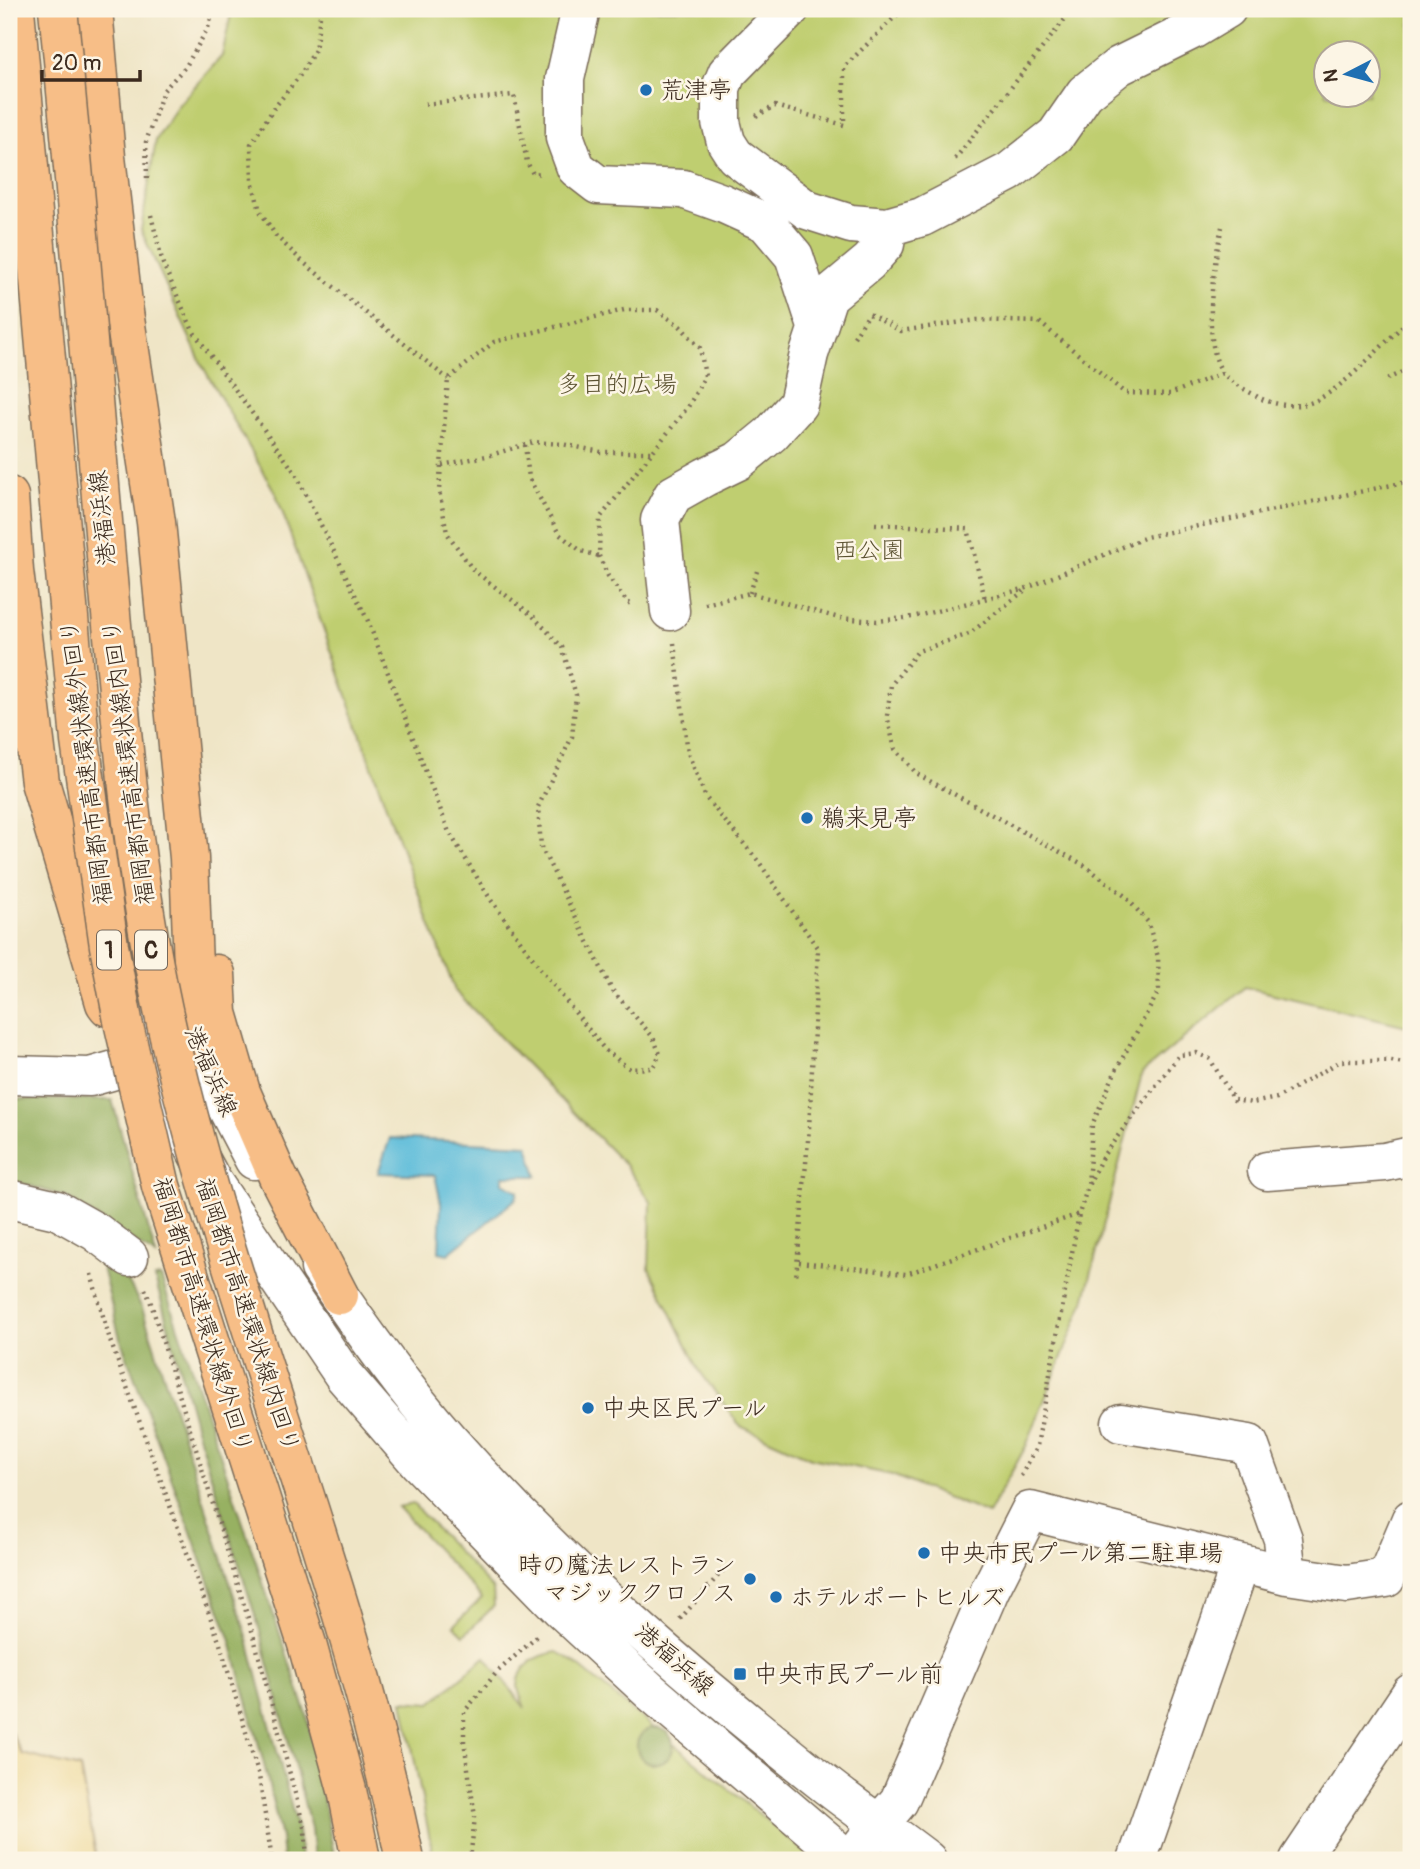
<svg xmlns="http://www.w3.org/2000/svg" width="1420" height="1869" viewBox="0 0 1420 1869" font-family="Pangolin,'Klee One',sans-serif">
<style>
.green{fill:#bfce70;stroke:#7d7c47;stroke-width:2;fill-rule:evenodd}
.forest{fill:#97b162;stroke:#696e40;stroke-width:2}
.sand{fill:#eeda9e;stroke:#94825e;stroke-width:2}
.water{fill:#5cbcda;stroke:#4c737c;stroke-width:2}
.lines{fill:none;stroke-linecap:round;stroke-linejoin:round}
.minor-casing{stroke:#7a6b59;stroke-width:41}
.highway-casing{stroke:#7a6b59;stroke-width:41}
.path{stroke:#7a6b59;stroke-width:4.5;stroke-dasharray:2 5;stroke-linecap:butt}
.minor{stroke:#fff;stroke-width:38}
.highway{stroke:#f7be87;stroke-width:38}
.highway-bridge-casing{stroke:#7a6b59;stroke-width:41;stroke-linecap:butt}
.highway-bridge{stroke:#f7be87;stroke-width:38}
.poi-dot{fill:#1f6fb2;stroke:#fcf5e5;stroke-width:2.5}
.labels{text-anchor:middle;stroke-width:5;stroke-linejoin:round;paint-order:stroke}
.shield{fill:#fcf5e5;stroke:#75675a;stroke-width:2}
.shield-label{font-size:23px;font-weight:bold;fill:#3b2a1e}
.poi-label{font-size:24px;fill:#3b2a1e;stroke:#fcf5e5;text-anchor:start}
.park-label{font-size:24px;fill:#5c5332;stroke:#fcf5e5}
.street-label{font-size:24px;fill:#3b2a1e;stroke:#fcf5e5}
</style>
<rect width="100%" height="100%" fill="#fcf5e5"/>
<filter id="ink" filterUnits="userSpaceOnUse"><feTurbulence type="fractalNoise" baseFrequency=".0143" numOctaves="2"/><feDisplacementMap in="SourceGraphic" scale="14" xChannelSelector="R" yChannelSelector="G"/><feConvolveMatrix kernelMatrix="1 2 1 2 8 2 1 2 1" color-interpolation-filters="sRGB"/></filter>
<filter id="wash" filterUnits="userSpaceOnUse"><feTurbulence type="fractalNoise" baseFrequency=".00686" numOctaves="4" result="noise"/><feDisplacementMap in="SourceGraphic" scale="28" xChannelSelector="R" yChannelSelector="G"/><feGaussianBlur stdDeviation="1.57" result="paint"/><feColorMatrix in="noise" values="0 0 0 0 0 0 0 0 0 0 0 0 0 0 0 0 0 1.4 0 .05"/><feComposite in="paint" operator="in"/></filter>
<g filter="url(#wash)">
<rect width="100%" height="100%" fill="#efe5c6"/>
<path class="green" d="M232,9h1179v1018l-166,-40 -103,86 -58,229 -58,144 -38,68 -96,-39 -81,-17 -71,-32 -41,-56 -50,-102 2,-66 -25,-36 -171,-175 -67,-179 -112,-318 -74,-129 -61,-135 15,-90 23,-36 43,-48zM1326,52h42v42h-42z
M413,1504l80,85 1,17 -30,29 -10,-10 28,-27 -84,-91z
M557,1652l14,8 237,194 3,6h-377l-31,-159 28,2 54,-46 40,51c-2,-7 -7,-15 -7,-22 1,-22 21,-31 39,-34z"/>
<path class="forest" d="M9,1099l103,1 44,156 -90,-59 -57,-18z
M100,1260l23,12 19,36 105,328 51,196 3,28h-18l-2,-22 -15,-66 -35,-131 -111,-303z
M161,1277l146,438 28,145h-21l-3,-31 -51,-198 -64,-203 -41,-150z
M637 1746a18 18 0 1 1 36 0a18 18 0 1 1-36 0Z"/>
<path class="sand" d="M9,1729l13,25 58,14 17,92h-88z"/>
<path class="water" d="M390,1138l138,7 9,31h-34v7l15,8 -2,8 -68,55 -9,-2 2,-49 -6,-28 -57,-2z"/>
</g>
<g filter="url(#ink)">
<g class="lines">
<defs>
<path id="minor" d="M581,9l-16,70v59l11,30 22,17 85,4 39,14 44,20 28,33 23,71
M790,9l-63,64 -6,15v34l5,20 9,14 72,54 44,14 36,3 35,-10 87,-45 47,-37 29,-42 34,-27 75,-37 33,-20
M670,611l-10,-91 13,-25 32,-18 33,-16 33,-27 27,-30 11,-50 19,-58 41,-34 16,-18 2,-17
M187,1015l9,34 58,111
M140,1026l7,33 65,122 132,195 75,87 141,145 91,84 197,168
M9,1075l81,2 74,-21
M1267,1171l118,-9 26,-6
M9,1199l48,11 39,22 33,25
M320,1268c39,58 81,117 127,170 112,127 241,238 374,343 34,27 71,52 106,79
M1121,1423l128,21 34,95 4,36
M863,1844l36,-43 91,-211 40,-79 257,64 60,9 39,-6 25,-59
M1137,1860l103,-295
M1299,1860l112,-167"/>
<path id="highway" d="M93,9l13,148 18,155 32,210 33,336 7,191
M9,496l5,75 26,211 65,221 3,4
M216,974l2,39 23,79 37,85 61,118"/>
</defs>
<use href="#minor" class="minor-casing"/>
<use href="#highway" class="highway-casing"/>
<path class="path" d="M321,9l-6,41 -14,24 -27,34 -23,36 1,37 8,30 16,25 27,26 145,117
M885,9l8,9
M425,104l89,-9 13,67 6,12 8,-1
M756,116l19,-10 69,19v-58l59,-58
M955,159l118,-150
M147,178l-1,-36 17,-51 23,-25 22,-38 6,-19
M151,215l12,49 30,67 103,143 72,147 81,211 42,68 48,67 66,83 25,19 23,-1 7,-14 -7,-17 -41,-47 -71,-143 -3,-40 34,-70 4,-42 -14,-48 -29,-31 -60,-46 -26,-37 -8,-43 9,-111 46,-37 130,-32h33l23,16 20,22 5,28 -17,31 -88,111 -1,38 9,20 19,26 6,3
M1222,227c-8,33 -21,116 1,146 8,11 24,17 35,24 15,8 41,12 57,4 33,-16 68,-58 96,-83
M854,337l15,-23 32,17 76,-11 62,2 86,71 45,1 52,-21
M1387,379l24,-11
M525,445l4,33 30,56 22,17 18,5
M442,465l49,-10 42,-13 29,2 39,8h50
M875,524l93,5 17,70
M1024,591l-55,43 -51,17 -27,34 -4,31 8,33 22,25 167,91 41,31 23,26 10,35 1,34 -43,79 -24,55 -4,61
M750,593l8,-25
M705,604l45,-11 89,25 38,3 36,-4 114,-29 119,-51 265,-56
M674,643l14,110 18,45 53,64 59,87 -9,180 -13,148
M1408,679l3,-2
M799,1262l107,12 173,-60
M91,1274l19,66 110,304 39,132 13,84
M145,1289l5,11 103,334 52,197 2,29
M1021,1476l16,-30 42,-232 9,-28 14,-29 77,-102 18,-2 13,6 24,41 18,3 25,-5 64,-37h50l20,3
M680,1619l45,-51
M470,1860l5,-43 -11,-76v-29l33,-40 43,-38"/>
<use href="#minor" class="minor"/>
<use href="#highway" class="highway"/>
<defs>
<path id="highway-bridge" d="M15,9l65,732 29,205 15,80 37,160 146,458 40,146 14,70
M58,9c19,186 33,372 49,559 13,148 25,297 56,442 63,289 183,561 242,850"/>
</defs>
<use href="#highway-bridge" class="highway-bridge-casing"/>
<use href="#highway-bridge" class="highway-bridge"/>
</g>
</g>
<g class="poi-dot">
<circle cx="646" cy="90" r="7"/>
<circle cx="807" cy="818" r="7"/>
<circle cx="588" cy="1408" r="7"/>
<circle cx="924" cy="1553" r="7"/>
<circle cx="750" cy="1579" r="7"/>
<circle cx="776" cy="1597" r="7"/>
<rect x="733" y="1667" width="14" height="14" rx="3.5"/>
</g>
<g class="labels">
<g class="shield">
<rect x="97" y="930.5" width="24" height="39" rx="5"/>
<rect x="135" y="930.5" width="32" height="39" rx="5"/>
</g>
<g class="shield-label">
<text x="109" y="958">1</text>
<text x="151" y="958">C</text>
</g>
<g class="poi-label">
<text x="660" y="98">荒津亭</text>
<text x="821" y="826">鵜来見亭</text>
<text x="602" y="1416">中央区民プール</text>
<text x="938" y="1561">中央市民プール第二駐車場</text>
<text x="736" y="1573" text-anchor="end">時の魔法レストラン<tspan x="736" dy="28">マジッククロノス</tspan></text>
<text x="790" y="1605">ホテルポートヒルズ</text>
<text x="754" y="1682">中央市民プール前</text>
</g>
<g class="park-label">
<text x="617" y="392">多目的広場</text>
<text x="869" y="558">西公園</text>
</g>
<g class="street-label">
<text transform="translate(102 518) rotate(-96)" y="8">港福浜線</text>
<text transform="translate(86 762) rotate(-97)" y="8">福岡都市高速環状線外回り</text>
<text transform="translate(128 762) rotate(-97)" y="8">福岡都市高速環状線内回り</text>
<text transform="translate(211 1071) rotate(66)" y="8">港福浜線</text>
<text transform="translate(203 1315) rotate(73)" y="8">福岡都市高速環状線外回り</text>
<text transform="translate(248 1315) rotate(72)" y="8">福岡都市高速環状線内回り</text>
<text transform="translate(675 1659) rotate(41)" y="8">港福浜線</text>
</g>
</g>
<rect width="1420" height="1869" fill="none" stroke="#fcf5e5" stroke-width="35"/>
<g transform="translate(1347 74) rotate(264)"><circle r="33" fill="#fcf5e5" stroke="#afa495" stroke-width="2"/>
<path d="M0-5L12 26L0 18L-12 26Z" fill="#1f6fb2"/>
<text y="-10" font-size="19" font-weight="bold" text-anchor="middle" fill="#3b2a1e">N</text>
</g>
<path d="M42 70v10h98v-10" fill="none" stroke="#3b2a1e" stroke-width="3.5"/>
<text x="52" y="70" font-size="21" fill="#3b2a1e" stroke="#fcf5e5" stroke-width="5" paint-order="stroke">20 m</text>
</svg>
